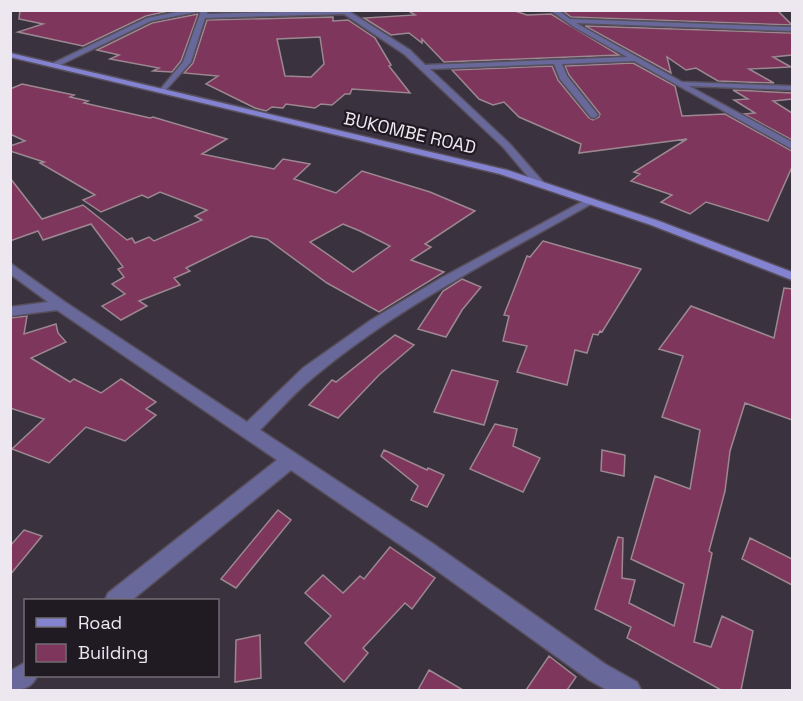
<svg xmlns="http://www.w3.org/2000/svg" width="803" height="701" viewBox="0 0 803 701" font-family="'Space Grotesk',sans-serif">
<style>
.building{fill:#7e365c;stroke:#9c8891;stroke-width:1.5;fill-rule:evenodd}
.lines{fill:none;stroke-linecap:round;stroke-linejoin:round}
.minor-casing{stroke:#574f5b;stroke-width:3}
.secondary-casing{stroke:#574f5b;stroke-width:3}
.minor{fill:#68689a;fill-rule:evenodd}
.secondary{fill:#8483d2;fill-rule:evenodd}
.labels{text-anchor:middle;stroke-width:4.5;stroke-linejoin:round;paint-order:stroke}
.far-street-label{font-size:18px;fill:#ede7f0;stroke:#201b22}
</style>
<rect width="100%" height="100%" fill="#3b323f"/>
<path class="building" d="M20,10h153l-27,6 -63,30 -65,-14 25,-8 -24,-5z
M407,10h105l15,5 24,-1 68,41 -175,7 -22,-23v4l-13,-10 -18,2 -27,-17 51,-3z
M562,10h215l15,15 -221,-8z
M198,14l-17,47 -9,11 -19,-1 6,-3 -49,-9 9,-4 -22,-5 55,-27z
M333,17v4l15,-1 27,18 16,27 -2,1 21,27 -58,-4 -2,5h-5l-13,11 -11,-1 -6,4 -29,-4 -3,4 -11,-1 -6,4 -11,-3 -49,-24 12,-8 -34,-3 9,-10 14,-43zM320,37l4,27 -13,13 -26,-1 -8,-37z
M585,26l207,7v22l-19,2 18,10 -42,2 25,14 -56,-2 -22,-13 -10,2 -19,-13 4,16z
M633,63l42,23 7,30 43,-2 67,37v16l-24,54 -62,-19 -16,12 -29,-12 11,-7 -41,-14 9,-7 -6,-2 53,-33 -108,14 2,-9 -62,-27 -15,-15 -11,3 -14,-6 -27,-29 100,-4 6,14 31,38 4,2 6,-3 1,-3 -31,-39 -4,-9z
M22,84l52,11 -4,2 18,4 -4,2 66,15 3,-1 74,22 -25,15 72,15 9,-10 27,5 -16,15 42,14 26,-22 68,21 45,19 -50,33 6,3 -20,13 33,12 -65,40 -52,-29 -60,-44 -16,-3 -65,32 4,3 -16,7 6,7 -41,16 8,5 -26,14 -19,-14 23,-12 -13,-10 12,-7 -6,-8 5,-2 -32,-43 -48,16 -5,-9 -28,10v-63l32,41 41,-14 44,35 5,-2 3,5 14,-6 5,4 48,-21 -7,-4 12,-6 -47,-18 -12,6 -6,-3 -41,17 -18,-12 12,-5 -55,-32 4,-1 -34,-11v-5l15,-5 -15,-7v-45zM343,224l17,7 30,15 -37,26 -43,-30z
M733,90l59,3v6l-19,2 19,12v27l-48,-26 11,-1 -21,-13 14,-1z
M543,241l98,28 -39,63 -2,-1 -2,4 -5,-1 -6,19 -12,-3 -8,35 -50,-13 10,-26 -24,-5 6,-25 -5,-1 23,-59 3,1z
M462,279l19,8 -19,23 -16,27 -28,-8 25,-38z
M784,288l8,1v131l-47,-17 -15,48 -5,40 -16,60 3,2 -18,89 17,5 11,-31 31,15 -12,59h-20l-94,-52 4,-11 -36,-18 23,-72 5,1 -1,40 13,2 -6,23 45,23 10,-42 -53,-25 24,-83 35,13 10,-59 -38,-13 21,-61 -24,-7 32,-43 83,32z
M27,316l-3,18 32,-10 2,9 8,9 -35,16 39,24 4,-3 27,14 20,-14 35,23 -10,7 10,6 -31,26 -39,-14 -37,36 -37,-14 32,-30 -34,-11v-90z
M395,335l19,10 -35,30 -41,43 -29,-13 23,-25 4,2z
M452,370l46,11 -14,44 -50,-13z
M495,424l22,5 -4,17 27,12 -17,34 -53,-23z
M384,450l43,20 1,-2 16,7 -17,32 -16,-7 7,-14 -37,-30z
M602,450l23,5 -1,21 -23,-5z
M278,510l13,10 -55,68 -15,-9z
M24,530l18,6 -32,39v-29z
M750,538l42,21v26l-50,-26z
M390,547l45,31 -23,31 -7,-6 -42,45 5,5 -24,29 -39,-39 26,-27 -26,-23 18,-18 20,18 17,-17 4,3z
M260,635l1,43 -26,4 1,-42z
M549,656l27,21 -9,13h-41z
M429,670l34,20h-45z"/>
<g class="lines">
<defs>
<path id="minor" d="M187,10h21l-1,4 140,-4 63,40 15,15 202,-8 -53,-30 -24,-17h8l12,9 222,8v4l-216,-8 106,59 110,4v4l-103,-4 103,56v7l-158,-88 -72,3 5,12 31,39 -4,3 -3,-1 -31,-38 -6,-15 -124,5 79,74 36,41 -1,2h-8l-33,-39 -99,-93 -60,-40 -139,4 -14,44 -28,31 -4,-2 24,-29 18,-51 -50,10 -95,46 -7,-2 98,-47z
M589,198l6,3 -2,2c-95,54 -194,103 -278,173 -20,16 -37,36 -55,54l172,113 173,121 32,18 4,8h-34l-18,-10 -171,-123 -127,-87 -159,130h-27l3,-7 169,-133 -220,-150 -47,6v-9l38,-5 -38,-28v-11l55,39 182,120 56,-54 68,-48 70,-42z
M26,662v14h11c-5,12 -14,14 -27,14v-19z"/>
<path id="secondary" d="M10,53l497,117 152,51 133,51v8l-141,-55 -151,-51 -490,-117z"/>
</defs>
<use href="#minor" class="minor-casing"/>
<use href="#secondary" class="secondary-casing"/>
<use href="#minor" class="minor"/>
<use href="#secondary" class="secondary"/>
</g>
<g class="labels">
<g class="far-street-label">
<text transform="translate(410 133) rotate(13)" y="6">BUKOMBE ROAD</text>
</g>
</g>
<rect width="803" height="701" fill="none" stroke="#ede7f0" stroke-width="24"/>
<rect x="24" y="599" width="195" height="78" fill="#201b22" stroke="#726d74" stroke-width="1.5"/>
<rect x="36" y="618" width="30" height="9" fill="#8483d2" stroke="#726d74" stroke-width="1.5"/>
<text x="78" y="629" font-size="18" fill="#ede7f0">Road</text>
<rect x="36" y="644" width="30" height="18" fill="#7e365c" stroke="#726d74" stroke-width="1.5"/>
<text x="78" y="659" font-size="18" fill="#ede7f0">Building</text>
</svg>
